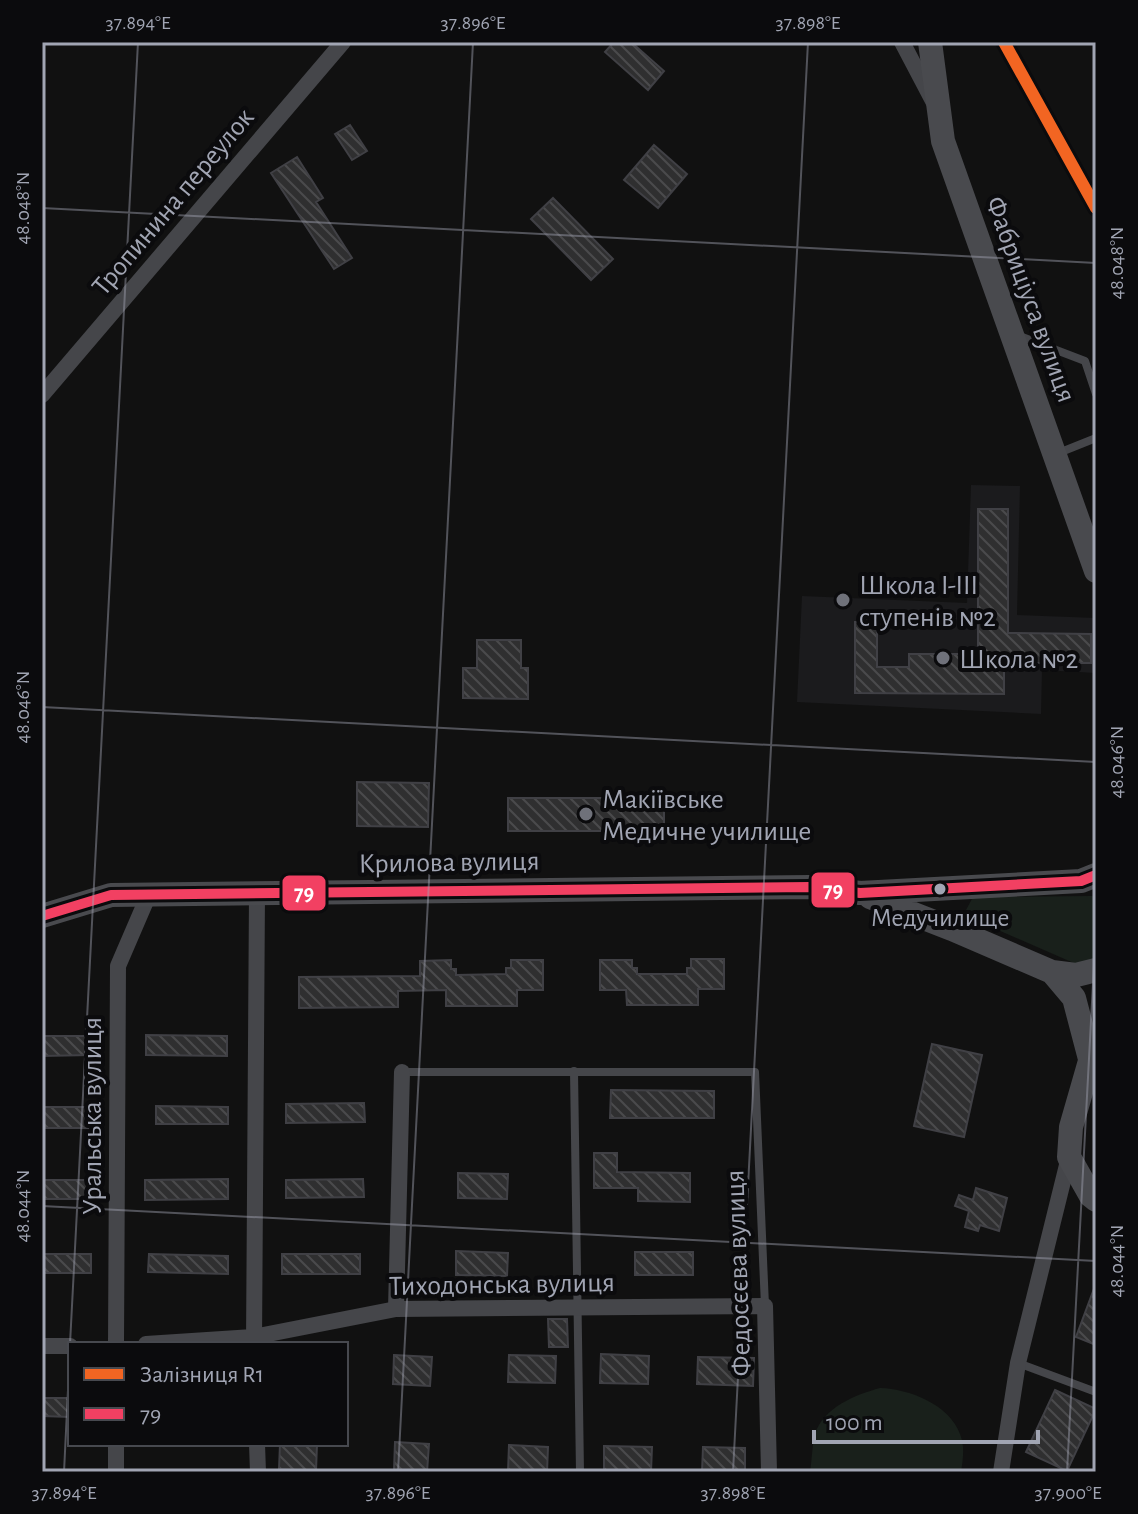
<svg xmlns="http://www.w3.org/2000/svg" width="1138" height="1514" viewBox="0 0 1138 1514" font-family="'Alegreya Sans',sans-serif">
<style>
.built{fill:#1b1b1d}
.green{fill:#19201b}
.building{fill:url(#building-back-hatch);stroke:#404045;stroke-width:2}
.lines{fill:none;stroke-linecap:round;stroke-linejoin:round}
.service{stroke:#45464a;stroke-width:8}
.minor{stroke:#45464a;stroke-width:16}
.secondary{stroke:#494a4e;stroke-width:24}
.bus-1-casing{stroke:#0b0b0d;stroke-width:16}
.bus-1{stroke:#f24062;stroke-width:10}
.rail-1-casing{stroke:#0b0b0d;stroke-width:18}
.rail-1{stroke:#f26522;stroke-width:12}
.ticks{fill:none;stroke:#a1a5b3;stroke-width:2;stroke-opacity:0.45}
.poi-dot{fill:#6f717a;stroke:#0b0b0d;stroke-width:3}
.bus-dot{fill:#a1a5b3;stroke:#0b0b0d;stroke-width:3}
.labels{text-anchor:middle;stroke-width:8;stroke-linejoin:round;paint-order:stroke}
.bus-label{font-size:26px;fill:#a1a5b3;stroke:#0b0b0d}
.street-label{font-size:28px;fill:#a1a5b3;stroke:#0b0b0d}
.poi-label{font-size:28px;fill:#a1a5b3;stroke:#0b0b0d;text-anchor:start}
.line-badge{stroke:#0b0b0d;stroke-width:3}
.badge-label{font-size:22px;text-anchor:middle;font-weight:bold;fill:#fff}
.neatline{fill:none;stroke:#a1a5b3;stroke-width:3}
.ticks-label{font-size:20px;text-anchor:middle;fill:#a1a5b3}
</style>
<defs>
<pattern id="building-back-hatch" width="6" height="6" patternUnits="userSpaceOnUse" patternTransform="scale(2)"><rect width="6" height="6" fill="#2f2f30"/><path d="M-1 5l2 2M0 0l6 6M5-1l2 2" fill="none" stroke="#4a4a4c"/></pattern>
</defs>
<rect width="100%" height="100%" fill="#111"/>
<path class="built" d="M971,485l49,1 -3,129 79,3v55l-54,-3 -1,44 -244,-12 5,-106 165,7z"/>
<path class="green" d="M1092,896l4,2v64l-20,2 -103,-45 -7,-9 7,-13z
M880,1388c29,1 69,16 80,46 5,13 3,25 1,38h-151c2,-12 2,-26 5,-38 9,-27 40,-39 65,-46z"/>
<path class="building" d="M614,42h17l33,29 -16,19 -43,-38z
M350,125l17,26 -15,9 -17,-26z
M654,145l33,29 -29,34 -34,-28z
M297,157l26,41 -7,4 36,56 -18,11 -63,-96z
M553,198l60,61 -22,21 -60,-61z
M978,509h30v124l83,1v29h-87v31l-149,-1v-71h22v45h32v-13h69z
M477,640h44v28h7v31l-65,-1v-30h14z
M357,782l72,1 -1,44 -71,-1z
M508,798h156v33h-156z
M691,959h33v30h-26v16h-71l-1,-15h-26v-30h32v8h5v6h50v-6h4z
M451,960v9h5v6l50,-1v-6h5v-8h32v30h-26v16h-71v-16l-48,1v16l-99,1v-31l121,-1v-15z
M146,1035l81,1v20l-81,-1z
M42,1036h49v19l-49,1z
M932,1044l50,11 -18,82 -50,-11z
M611,1090l103,1v27h-104z
M364,1103l1,19 -79,1v-19z
M156,1106l72,1v17h-72z
M42,1107h52v21h-52z
M594,1153h23v19l73,1v29l-52,-1v-13h-44z
M458,1173l50,1 -1,25 -49,-1z
M228,1179v20l-83,1v-20z
M363,1179l1,18 -78,1v-18z
M42,1180h54v19h-54z
M976,1188l31,10 -8,33 -19,-6 -2,6 -13,-4 4,-16 -14,-5 4,-11 14,5z
M456,1251l52,2 -1,23 -51,-1z
M635,1252h58v23h-58z
M42,1254h49v19h-49z
M149,1254l79,2v18l-80,-2z
M282,1254h78v20h-78z
M1095,1286l1,1v58l-20,-8z
M548,1319h19l1,28h-19z
M601,1354l48,2 -1,28 -48,-1z
M394,1355l38,2 -2,29 -37,-2z
M509,1355l47,1 -1,27 -47,-1z
M698,1357l56,1 -1,28 -56,-2z
M1055,1390l41,19 -29,62 -41,-19z
M42,1398h28v19l-28,-1z
M395,1442l34,2 -2,28 -33,-2z
M280,1444h37l-1,27 -37,-2z
M509,1445l39,2 -1,25 -39,-1z
M604,1446l48,1 -1,25h-47z
M703,1447l42,1v24h-43z"/>
<g class="lines">
<path class="service" d="M1017,335l68,26 11,33
M1056,454l40,-16
M574,1071l6,401
M402,1072h353l10,234
M1018,1363l78,29"/>
<path class="minor" d="M902,42l31,59
M42,395l301,-353
M396,1309l6,-237
M116,1344l2,-378 31,-72
M146,1344l107,-7 143,-28 369,-3 4,166
M254,1344l3,-451
M42,1346h28
M257,1444l1,28
M116,1472v-28
M1001,1472l17,-109 51,-206"/>
<path class="secondary" d="M930,42l13,99 153,430
M870,897l82,32 100,43 24,3 20,-5
M42,916l69,-21 699,-8 50,6 221,-12 15,-6
M1052,972l22,26 16,61
M1096,1040l-25,87 -2,30 22,39 5,4"/>
<defs>
<path id="bus-1" d="M42,916l69,-21 699,-8 50,6 221,-12 15,-6"/>
</defs>
<use href="#bus-1" class="bus-1-casing"/>
<use href="#bus-1" class="bus-1"/>
<defs>
<path id="rail-1" d="M1004,42l92,166"/>
</defs>
<use href="#rail-1" class="rail-1-casing"/>
<use href="#rail-1" class="rail-1"/>
</g>
<path class="ticks" d="M42,208l1054,55M42,707l1054,55M42,1206l1054,55M70,1344l68,-1302M64,1472l6,-123M398,1472l75,-1430M733,1472l75,-1430M1067,1472l29,-545"/>
<g class="poi-dot">
<circle cx="843" cy="600" r="8"/>
<circle cx="943" cy="658" r="8"/>
<circle cx="586" cy="814" r="8"/>
</g>
<circle class="bus-dot" cx="940" cy="889" r="7"/>
<g class="labels">
<g class="bus-label">
<text x="940" y="926">Медучилище</text>
</g>
<g class="street-label">
<text transform="translate(172 201) rotate(-50)" y="10">Тропинина переулок</text>
<text transform="translate(1032 299) rotate(70)" y="10">Фабриціуса вулиця</text>
<text transform="translate(449 861) rotate(-1)" y="10">Крилова вулиця</text>
<text transform="translate(91 1116) rotate(-90)" y="10">Уральська вулиця</text>
<text transform="translate(737 1273) rotate(-92)" y="10">Федосєєва вулиця</text>
<text transform="translate(502 1283) rotate(-1)" y="10">Тиходонська вулиця</text>
</g>
<g class="poi-label">
<text x="859" y="594">Школа I-III<tspan x="859" dy="32">ступенів №2</tspan></text>
<text x="959" y="668">Школа №2</text>
<text x="602" y="808">Макіївське<tspan x="602" dy="32">Медичне училище</tspan></text>
</g>
</g>
<g class="line-badge">
<rect x="810" y="871" width="46" height="38" rx="8" fill="#f24062"/>
<rect x="281" y="874" width="46" height="38" rx="8" fill="#f24062"/>
</g>
<g class="badge-label">
<text x="833" y="897">79</text>
<text x="304" y="900">79</text>
</g>
<rect width="1138" height="1514" fill="none" stroke="#0b0b0d" stroke-width="88"/>
<rect x="68" y="1342" width="280" height="104" fill="#0b0b0d" stroke="#47494f" stroke-width="2"/>
<rect x="84" y="1368" width="40" height="12" fill="#f26522" stroke="#47494f" stroke-width="2"/>
<text x="140" y="1382" font-size="24" fill="#a1a5b3">Залізниця R1</text>
<rect x="84" y="1408" width="40" height="12" fill="#f24062" stroke="#47494f" stroke-width="2"/>
<text x="140" y="1422" font-size="24" fill="#a1a5b3">79</text>
<path d="M814 1430v12h224v-12" fill="none" stroke="#a1a5b3" stroke-width="4"/>
<text x="826" y="1430" font-size="24" fill="#a1a5b3" stroke="#0b0b0d" stroke-width="6" paint-order="stroke">100 m</text>
<rect x="44" y="44" width="1050" height="1426" class="neatline"/>
<g class="ticks-label">
<text x="138" y="29">37.894°E</text>
<text x="473" y="29">37.896°E</text>
<text x="808" y="29">37.898°E</text>
<text transform="translate(22 208) rotate(-90)" y="7">48.048°N</text>
<text transform="translate(1116 263) rotate(-90)" y="7">48.048°N</text>
<text transform="translate(22 707) rotate(-90)" y="7">48.046°N</text>
<text transform="translate(1116 762) rotate(-90)" y="7">48.046°N</text>
<text transform="translate(22 1206) rotate(-90)" y="7">48.044°N</text>
<text transform="translate(1116 1261) rotate(-90)" y="7">48.044°N</text>
<text x="64" y="1499">37.894°E</text>
<text x="398" y="1499">37.896°E</text>
<text x="733" y="1499">37.898°E</text>
<text x="1068" y="1499">37.900°E</text>
</g>
</svg>
